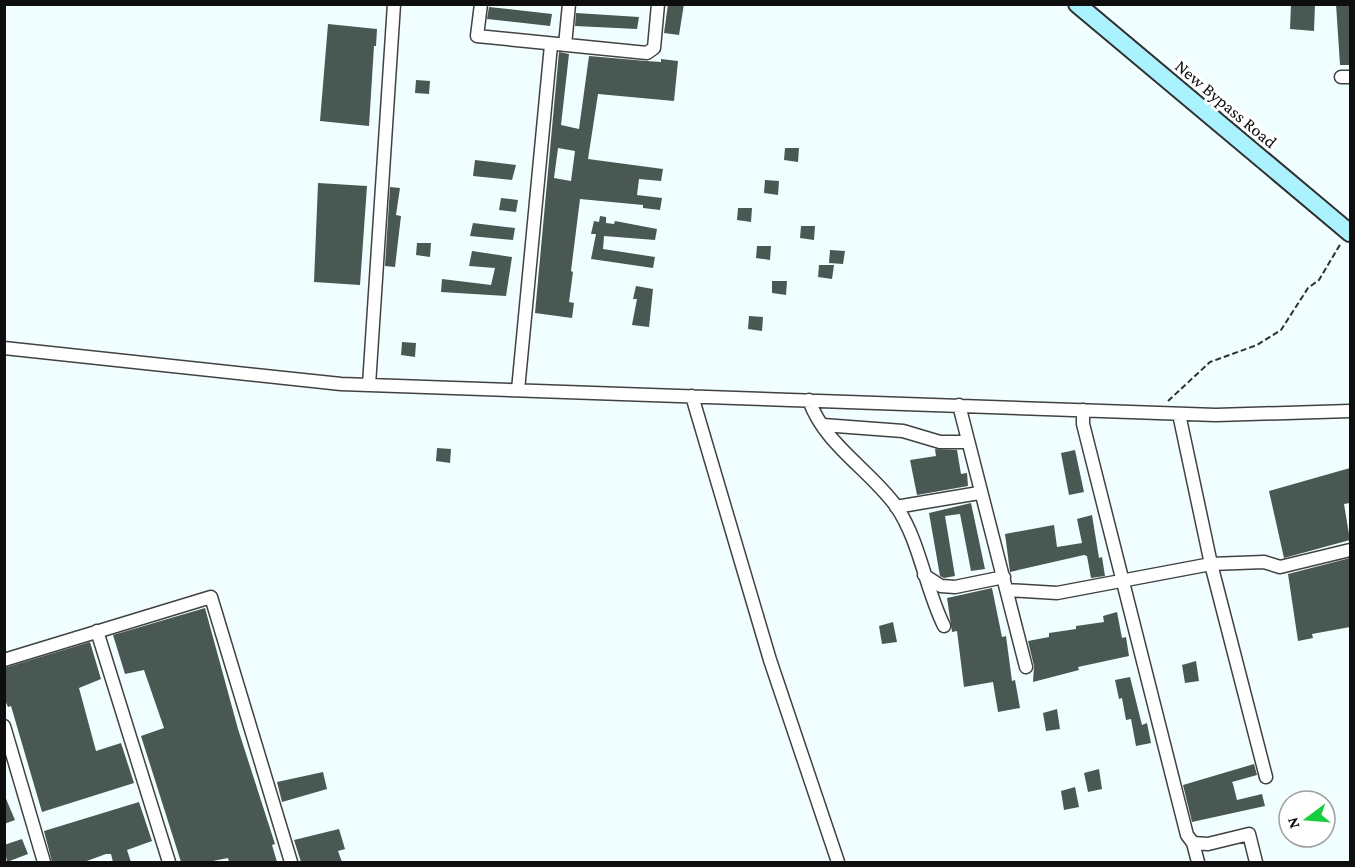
<svg xmlns="http://www.w3.org/2000/svg" width="1355" height="867" viewBox="0 0 1355 867" font-family="'Crimson Pro',serif">
<style>
.building{fill:#495853;fill-rule:evenodd}
.lines{fill:none;stroke-linecap:round;stroke-linejoin:round}
.minor-casing{stroke:#414141;stroke-width:15}
.secondary-casing{stroke:#303030;stroke-width:20}
.path{stroke:#303030;stroke-width:2;stroke-dasharray:6 3;stroke-linecap:butt}
.minor{stroke:#fff;stroke-width:12}
.secondary{stroke:#abf2ff;stroke-width:16}
.labels{text-anchor:middle;stroke-width:6;stroke-linejoin:round;paint-order:stroke}
.street-label{font-size:18px;fill:#0e0e0e;stroke:#fff}
</style>
<rect width="100%" height="100%" fill="#f0feff"/>
<path class="building" d="M668,4h16l-5,31 -15,-2z
M1291,4h24l-1,27 -24,-2z
M1336,4h13l1,61h-10z
M489,7l63,7 -2,12 -63,-7z
M576,13l63,4 -2,12 -62,-3z
M328,24l49,5 -1,17h-2l-5,80 -49,-5z
M559,52l10,2 -8,71 18,4 10,-73 57,5 15,1v-3l17,2 -4,40 -76,-7 -10,65 75,10 -2,12 -22,-2 -2,16 25,3 -2,12 -17,-2v-3l-63,-6 -9,72 2,1 -4,30 5,1 -2,15 -37,-5zM558,148l17,3 -4,30 -17,-3z
M416,80l14,1 -1,13 -14,-1z
M785,148h14l-1,14 -14,-2z
M475,160l41,5 -4,15 -39,-4z
M765,180l14,1 -1,14 -14,-2z
M318,183l49,3 -7,99 -46,-3z
M390,187l10,1 -4,27 5,1 -6,51 -10,-1z
M501,198l17,2 -2,12 -17,-2z
M738,208h14l-1,14 -14,-2z
M600,216l6,1v6l8,1 1,-3 42,8 -2,11 -51,-4 -1,13 52,8 -2,11 -62,-9 5,-25h-5l3,-13 5,1z
M473,223l42,5 -2,12 -43,-4z
M801,226h14l-1,14 -14,-2z
M417,243h14l-1,14 -14,-2z
M757,246h14l-1,14 -14,-2z
M830,250l15,1 -2,13 -14,-1z
M472,251l40,6 -6,39 -65,-4 1,-13 49,6 4,-17 -26,-2z
M819,265h15l-2,14 -14,-2z
M772,281h15l-1,14 -14,-2z
M636,286l17,3 -4,38 -17,-2 5,-26h-4z
M749,316l14,1 -1,14 -14,-2z
M402,342l14,1 -1,14 -14,-2z
M437,448l14,1 -1,14 -14,-2z
M935,449l22,1 4,24 6,-1 1,13 -51,9 -7,-35 26,-4z
M1075,450l9,42 -15,3 -8,-42z
M1350,468v35l-6,1 6,36 -66,18 -15,-67z
M971,503l14,66 -14,2 -11,-57 -15,2 10,60 -11,2 -4,-2 -11,-63z
M1092,515l7,43 3,-1 3,19 -14,2 -4,-22 -3,-1 -74,17 -5,-38 49,-9 3,22 25,-4 -5,-24z
M1350,558v69l-38,7 1,4 -15,3 -10,-67z
M992,588l10,49 4,-1 6,45 3,-1 5,28 -22,4 -5,-30 -29,5 -7,-56 -5,1 -5,-34z
M205,608l33,121 37,115 -3,1 5,17h-48l-1,-4 -20,4h-27l-40,-126 23,-8 -20,-58 -19,4 -12,-39z
M1117,612l5,26 4,-1 3,19 -51,11 1,3 -46,12 1,-16 -6,-25 21,-4v-4l27,-4v-3l28,-4 -1,-6z
M893,622l4,20 -15,2 -3,-18z
M90,642l11,37 -22,9 17,63 25,-8 13,40 -92,29 -31,-106 -3,1 -4,-9v-30z
M1196,661l3,20 -14,2 -3,-18z
M1130,677l12,48 5,-2 4,20 -15,3 -5,-27 -5,1 -4,-22 -3,1 -4,-19z
M1057,709l3,20 -14,2 -3,-18z
M1254,764l3,11 -25,7 1,2 4,16 25,-6 3,12 -73,16 -9,-37z
M1099,769l3,20 -14,3 -4,-19z
M323,772l4,17 -45,13 -5,-20z
M1075,787l4,20 -15,3 -3,-19z
M4,794l11,26 -11,4z
M139,802l13,39 -25,9 4,12h-18l-2,-8h-5l-22,8h-32l-8,-31z
M339,829l6,20 -7,2 4,11h-41l-7,-22z
M22,839l6,15 -21,8 -3,-17z"/>
<g class="lines">
<defs>
<path id="minor" d="M481,4l-4,32 170,17 7,-5 4,-44
M565,45l4,-41
M1341,77h9
M4,348l337,36 875,31 134,-4
M369,385l25,-381
M518,390l33,-345
M692,396l78,264 68,202
M809,400c15,44 60,69 87,106 24,35 29,82 48,120
M959,405l67,262
M1083,410v14l104,411 6,8 15,1 41,-10 7,28
M1179,414l32,150 55,213
M823,425l80,6 37,11h27
M896,507l83,-14
M924,575l17,11 14,1 49,-10
M1007,590l50,3 154,-29 53,-2 16,5 70,-17
M97,631l72,231
M4,660l207,-63 80,265
M4,726l40,136
M1193,843l5,19"/>
<path id="secondary" d="M1077,4l273,229"/>
</defs>
<use href="#minor" class="minor-casing"/>
<use href="#secondary" class="secondary-casing"/>
<path class="path" d="M1168,401l42,-39 47,-17 24,-15 27,-42 11,-8 22,-37"/>
<use href="#minor" class="minor"/>
<use href="#secondary" class="secondary"/>
</g>
<g class="labels">
<g class="street-label">
<text transform="translate(1226 104) rotate(40)" y="6">New Bypass Road</text>
</g>
</g>
<rect width="1355" height="867" fill="none" stroke="#0e0e0e" stroke-width="12"/>
<g transform="translate(1307 819) rotate(254)"><circle r="28" fill="#ffffff" stroke="#9f9f9f" stroke-width="1.5"/>
<path d="M0-4.5L10 22L0 15L-10 22Z" fill="#17ce3e"/>
<text y="-9" font-size="16" font-weight="bold" text-anchor="middle" fill="#0e0e0e">N</text>
</g>
</svg>
